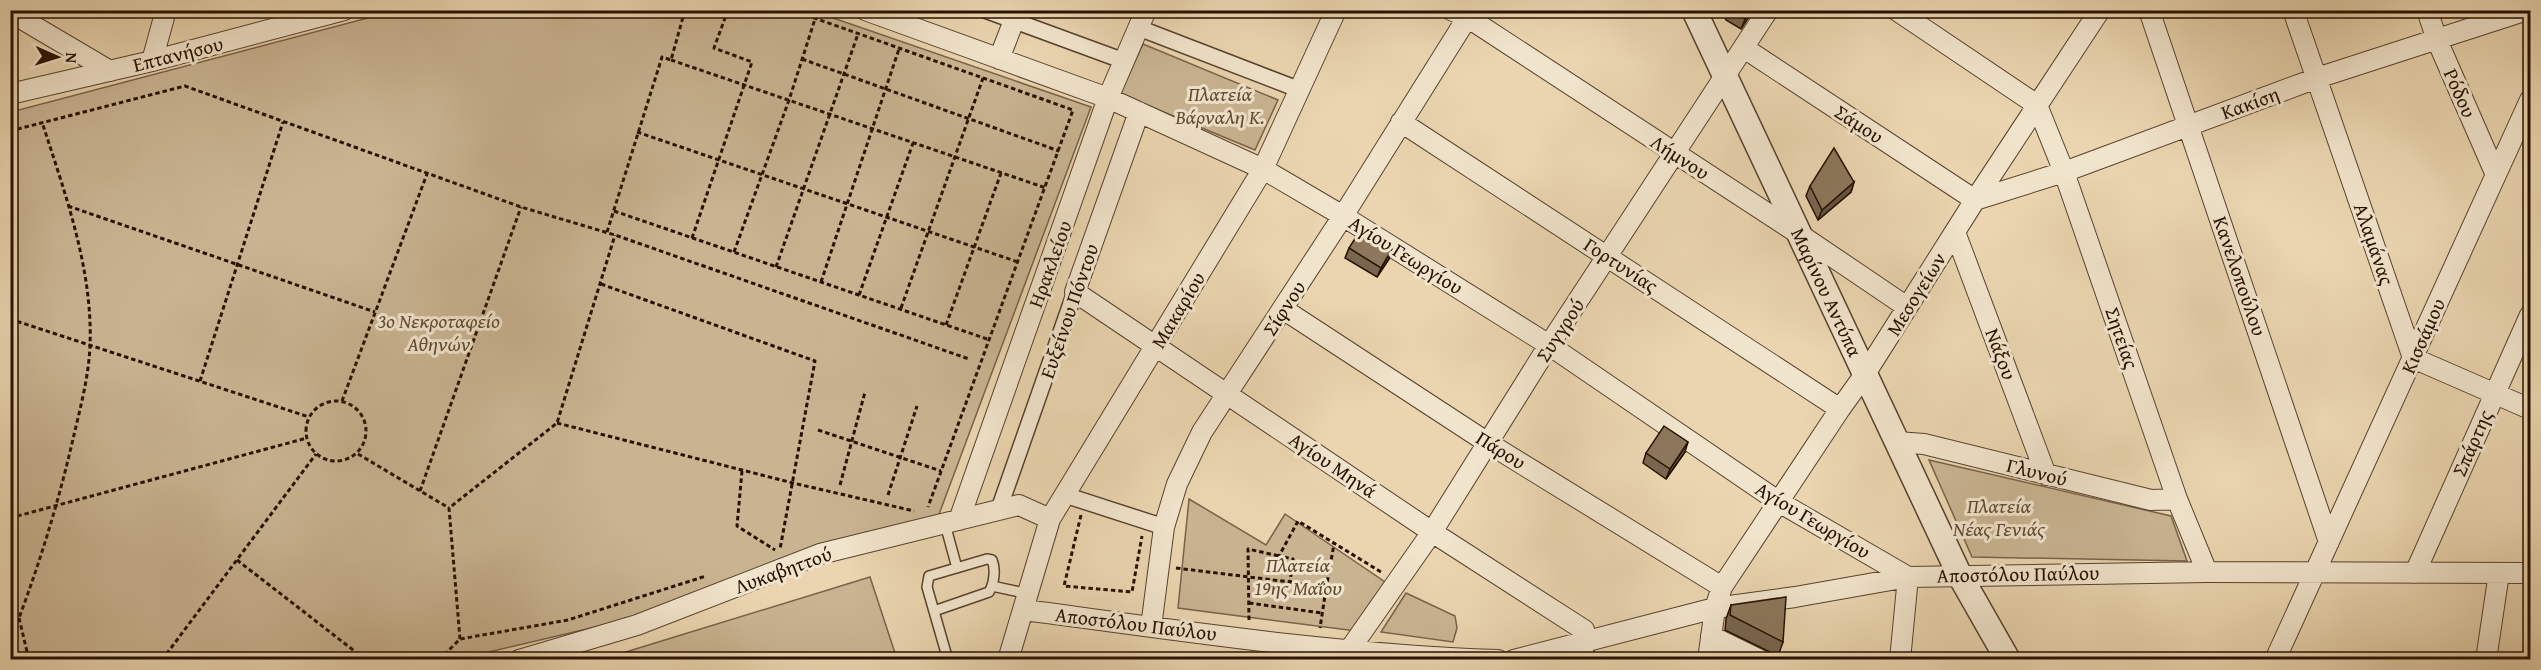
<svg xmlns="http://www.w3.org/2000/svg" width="2541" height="670" viewBox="0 0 2541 670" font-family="'Gentium Book Plus',serif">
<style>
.green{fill:#c9b492;stroke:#78624a;stroke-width:1.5}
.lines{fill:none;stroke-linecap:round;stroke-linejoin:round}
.service-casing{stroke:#58422d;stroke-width:12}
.pedestrian-casing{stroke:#58422d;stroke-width:18}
.minor-casing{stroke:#58422d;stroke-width:22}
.tertiary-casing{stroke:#58422d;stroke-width:27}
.path{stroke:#271101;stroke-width:3;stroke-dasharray:4.5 3;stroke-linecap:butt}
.service{stroke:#f1e4cc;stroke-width:9}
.pedestrian{stroke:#f1e4cc;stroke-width:15}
.minor{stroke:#f1e4cc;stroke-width:20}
.tertiary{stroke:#f1e4cc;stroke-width:24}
.wall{fill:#78664f;stroke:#271101;stroke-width:1.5}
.shaded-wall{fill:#625340;stroke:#271101;stroke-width:1.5}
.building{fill:#8c775c;stroke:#271101;stroke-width:1.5}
.labels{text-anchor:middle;stroke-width:6;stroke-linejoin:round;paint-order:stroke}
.street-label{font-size:20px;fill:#271101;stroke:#f1e4cc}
.park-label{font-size:20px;font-style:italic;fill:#604a34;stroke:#f1e4cc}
</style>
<rect width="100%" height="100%" fill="#ead5b0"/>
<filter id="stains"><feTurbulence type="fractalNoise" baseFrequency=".00333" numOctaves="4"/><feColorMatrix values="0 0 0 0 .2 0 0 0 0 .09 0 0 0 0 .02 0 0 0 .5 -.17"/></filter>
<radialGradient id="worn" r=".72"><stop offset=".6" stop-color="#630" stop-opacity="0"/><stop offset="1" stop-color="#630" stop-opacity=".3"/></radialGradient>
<path class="green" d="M398,10l415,1 278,96 -153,410 -313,103 -145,34 -7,5 -462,1v-548z
M1143,44l135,56 -23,50 -135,-56z
M1929,460l242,56 16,45 -215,-4z
M1189,499l77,46 19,-31 103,70 -32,47 -178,-23z
M870,577l27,82h-294z
M1406,593l49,23 2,12 -4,14 -72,-10z"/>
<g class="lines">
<defs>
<path id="service" d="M945,524l12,44
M992,586l37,8
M934,611l55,-19c5,-8 7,-23 3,-32l-5,-1 -58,17 -2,11 21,73"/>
<path id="pedestrian" d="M985,10l139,51
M1139,28l161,62
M1065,495l99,32
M999,509l76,-217
M1585,660l1,-19"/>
<path id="minor" d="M865,10l243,88 155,71 80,47 206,129 230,157 129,75 -8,83
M1451,10l16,7 332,217 108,73
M1896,10l141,95 27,67 113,327 30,73
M2149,10l180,532
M2293,10l120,348 117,51
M2427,10l10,30 59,135
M10,12l100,59
M1744,48l231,152 89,-28 253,-94 210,-68
M999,59l19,-49
M152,61l14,-51
M10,94l142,-33 192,-51
M1139,112l-64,180 357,240 152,98 2,11
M1401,122l439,287
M1955,232l91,243
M1283,309l205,134 234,144
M1897,442l27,2 227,56 26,-1
M959,520l149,-422 38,-88
M2415,573l115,-258
M1025,610c156,21 316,45 473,50
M1151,627l13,-100 13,-43 25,-52 141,-216 129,-206
M1711,636l49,24
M519,660l118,-35 183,-71 199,-49 31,14
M1008,660l42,-141 213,-350 73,-159
M1346,660l4,-11 82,-117 117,-187 219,-335
M1514,660l201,-52 80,-11 113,-20 299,-5 323,1
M1708,660l7,-52 7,-21 118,-178 25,-35 110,-174 125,-190
M2275,660l255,-560
M2486,660l13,-87"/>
<g id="tertiary">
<path id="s1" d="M1694,10l265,564 49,86"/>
</g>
</defs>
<use href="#service" class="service-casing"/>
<use href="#pedestrian" class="pedestrian-casing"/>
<use href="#minor" class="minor-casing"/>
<use href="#tertiary" class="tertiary-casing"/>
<path class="path" d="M792,10l281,100 -145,397
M802,59l257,92
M671,60l375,128
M10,131l175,-45 336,121 94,28 354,124
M637,132l381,130
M68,206l307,106
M614,211l376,129
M607,232l55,-175 9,3 14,-50
M692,238l60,-176 -38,-14 11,-30 -21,-8
M734,252l55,-152 26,-81
M776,267l82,-233
M821,282l78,-233
M601,284l214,77 -35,188
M859,295l54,-152
M901,308l82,-230
M10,319l299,98
M946,325l55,-152
M200,381l83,-259
M306 431a30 30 0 1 1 60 0a30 30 0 1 1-60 0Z
M342,401l85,-227
M557,423l236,60 121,28
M818,430l123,41
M358,454l91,54
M742,471l-5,55 38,24
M840,485l25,-93
M420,491l101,-284
M888,495l29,-89
M1081,515l-17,71 68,6 10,-56
M10,518l297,-80
M237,560l129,100
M1176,568l114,14 3,-23 -14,-3 19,-35 83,51
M1290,582l36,7 -6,39
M1326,589l8,-45
M1249,603l73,10
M19,618l10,42
M1249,620l-1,-71 31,7
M10,628l9,-10c22,-59 40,-118 54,-179 7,-30 16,-63 17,-94 3,-75 -25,-152 -48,-223
M460,639l-11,-131 108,-85 58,-188
M162,660l154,-206
M439,660l21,-21 108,-19 138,-44"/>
<use href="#service" class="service"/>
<use href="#pedestrian" class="pedestrian"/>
<use href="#minor" class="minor"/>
<use href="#tertiary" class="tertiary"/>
</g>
<path class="wall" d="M1721,10h32l-12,19 -15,-9z
M1854,182l-3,10 -33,28 -12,-24 4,-10z
M1349,248l40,11 -12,18 -32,-19z
M1685,452l-19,27 -23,-16 3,-10z
M1731,605l52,37 -5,14 -53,-26 1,-11z"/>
<path class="shaded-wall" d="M1751,10h2l-12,19 4,-10z
M1854,182l-3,10 -33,28 4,-10z
M1392,249l-3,10 -12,18 4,-9z
M1688,442l-3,10 -19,27 4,-10z"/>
<path class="building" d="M1730,10h21l-6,9z
M1834,148l20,34 -32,28 -12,-24z
M1361,229l31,20 -11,19 -32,-20z
M1664,426l24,16 -18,27 -24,-16z
M1786,597l-3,45 -53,-27 1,-10z"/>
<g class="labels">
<g class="street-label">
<text transform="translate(178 54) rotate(-14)" y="7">Επτανήσου</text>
<text transform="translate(2460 93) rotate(66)" y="7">Ρόδου</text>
<text transform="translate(2250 103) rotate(-20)" y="7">Κακίση</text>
<text transform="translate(1859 124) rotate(33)" y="7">Σάμου</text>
<text transform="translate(1680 157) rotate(33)" y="7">Λήμνου</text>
<text transform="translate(2374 244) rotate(71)" y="7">Αλαμάνας</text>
<text transform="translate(1406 255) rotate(32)" y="7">Αγίου Γεωργίου</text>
<text transform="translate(1050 264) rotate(-70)" y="7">Ηρακλείου</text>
<text transform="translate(1621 265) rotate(33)" y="7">Γορτυνίας</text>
<text transform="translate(2240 276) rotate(71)" y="7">Κανελοπούλου</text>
<text dy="7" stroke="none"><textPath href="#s1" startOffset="312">Μαρίνου Αντύπα</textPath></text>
<text transform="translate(1916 294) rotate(-58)" y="7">Μεσογείων</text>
<text transform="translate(1284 308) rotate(-57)" y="7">Σίφνου</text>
<text transform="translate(1178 310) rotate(-59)" y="7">Μακαρίου</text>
<text transform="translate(1069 311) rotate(-71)" y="7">Ευξείνου Πόντου</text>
<text transform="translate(1560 330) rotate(-57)" y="7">Συγγρού</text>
<text transform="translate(2423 336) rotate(-66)" y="7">Κισσάμου</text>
<text transform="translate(2122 338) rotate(71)" y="7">Σητείας</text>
<text transform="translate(2001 354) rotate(69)" y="7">Νάξου</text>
<text transform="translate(2472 443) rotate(-66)" y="7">Σπάρτης</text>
<text transform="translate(1501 450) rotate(32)" y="7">Πάρου</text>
<text transform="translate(1333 465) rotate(34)" y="7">Αγίου Μηνά</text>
<text transform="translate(2037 472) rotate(14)" y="7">Γλυνού</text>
<text transform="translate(1813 520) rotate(31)" y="7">Αγίου Γεωργίου</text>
<text transform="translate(783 570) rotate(-20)" y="7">Λυκαβηττού</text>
<text transform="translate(2018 574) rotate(-1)" y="7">Αποστόλου Παύλου</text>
<text transform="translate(1136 624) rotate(7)" y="7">Αποστόλου Παύλου</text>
</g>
<g class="park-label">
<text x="1220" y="101">Πλατεία<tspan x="1220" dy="23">Βάρναλη Κ.</tspan></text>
<text x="439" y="328">3ο Νεκροταφείο<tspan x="439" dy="23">Αθηνών</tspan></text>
<text x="1999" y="513">Πλατεία<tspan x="1999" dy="23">Νέας Γενιάς</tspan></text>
<text x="1298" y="572">Πλατεία<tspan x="1298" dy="23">19ης Μαΐου</tspan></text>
</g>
</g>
<rect width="2541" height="670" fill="none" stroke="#ead5b0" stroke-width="36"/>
<rect x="12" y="12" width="2517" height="646" fill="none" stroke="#271101" stroke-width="3"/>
<rect x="18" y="18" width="2505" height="634" fill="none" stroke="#271101" stroke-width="1.5"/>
<g transform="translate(57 57) rotate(93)" stroke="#f1e4cc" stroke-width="4.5" paint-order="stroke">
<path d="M0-4.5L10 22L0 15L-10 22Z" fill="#271101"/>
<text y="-9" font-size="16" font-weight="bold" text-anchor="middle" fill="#271101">N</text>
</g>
<rect width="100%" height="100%" filter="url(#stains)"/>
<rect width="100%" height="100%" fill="url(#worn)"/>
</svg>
